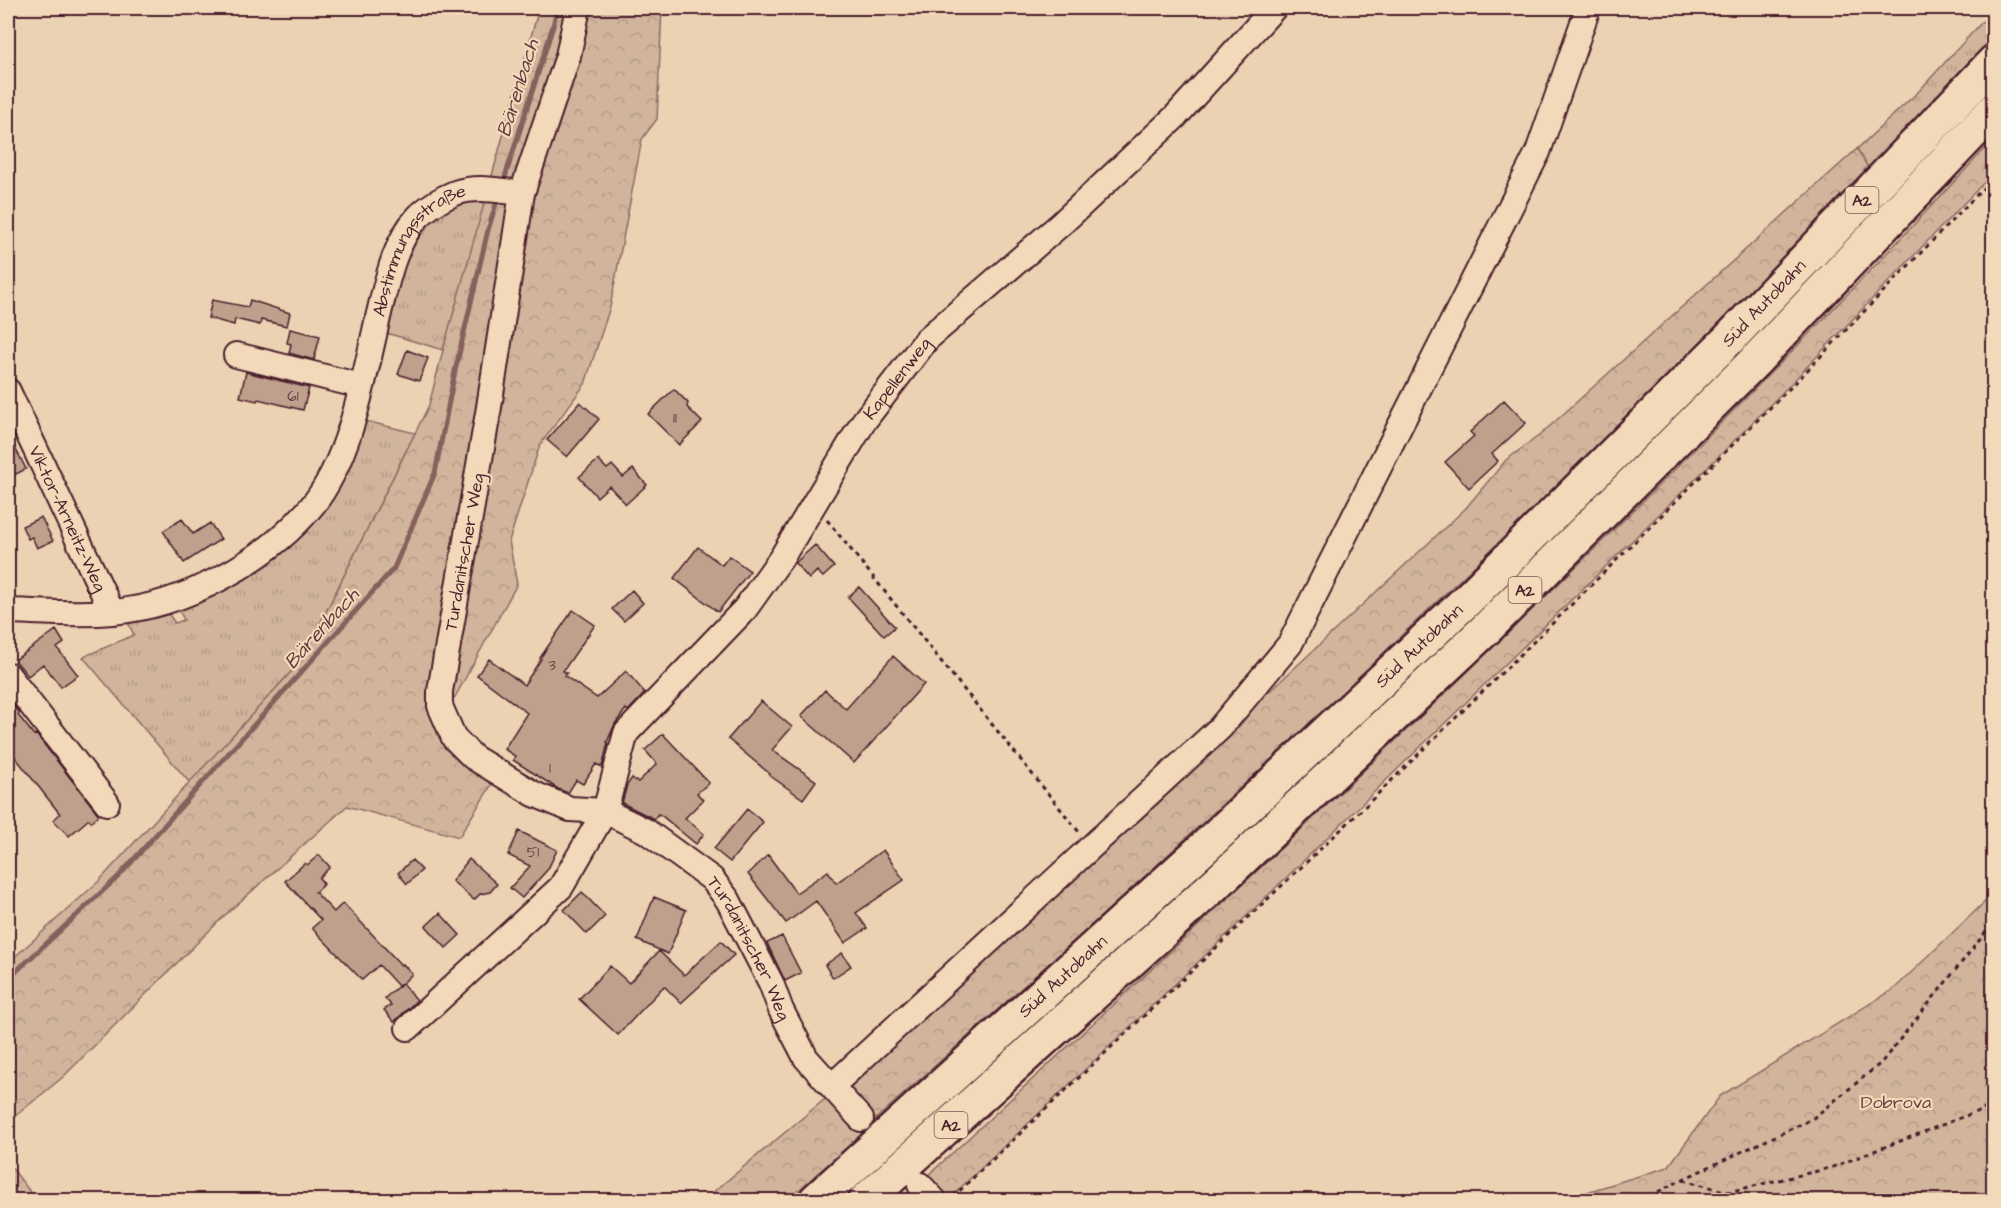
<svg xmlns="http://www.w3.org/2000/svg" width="2001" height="1208" viewBox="0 0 2001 1208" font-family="'Architects Daughter',sans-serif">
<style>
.grass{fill:url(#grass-tufts);stroke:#8e6a64;stroke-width:1.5}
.forest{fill:url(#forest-crowns);stroke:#8e6a64;stroke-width:1.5}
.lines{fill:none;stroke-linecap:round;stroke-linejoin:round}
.stream{stroke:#86615d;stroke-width:5}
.building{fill:#bea08d;stroke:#4a1f2b;stroke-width:1.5}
.minor-casing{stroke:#4a1f2b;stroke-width:28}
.highway-casing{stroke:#4a1f2b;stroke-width:38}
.path{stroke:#4a1f2b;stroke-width:3;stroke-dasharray:4.5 4.5;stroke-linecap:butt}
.minor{stroke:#f2d9b9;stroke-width:24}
.highway{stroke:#f2d9b9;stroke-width:33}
.labels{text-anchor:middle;stroke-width:4.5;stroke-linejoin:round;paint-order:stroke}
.number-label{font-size:15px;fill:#673f44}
.shield{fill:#f2d9b9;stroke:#7c5756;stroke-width:1.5}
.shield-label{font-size:16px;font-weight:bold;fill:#4a1f2b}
.street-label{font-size:18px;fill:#4a1f2b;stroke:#f2d9b9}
.park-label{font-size:18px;fill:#653d42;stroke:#f2d9b9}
.water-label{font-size:20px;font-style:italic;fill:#633a40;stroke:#f2d9b9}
</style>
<defs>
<pattern id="grass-tufts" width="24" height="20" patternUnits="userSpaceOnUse" patternTransform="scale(1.5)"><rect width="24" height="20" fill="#d1b49c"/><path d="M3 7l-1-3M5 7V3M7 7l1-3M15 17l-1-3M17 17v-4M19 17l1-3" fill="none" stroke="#b59a87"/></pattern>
<pattern id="forest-crowns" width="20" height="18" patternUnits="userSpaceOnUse" patternTransform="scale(1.5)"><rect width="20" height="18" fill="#d1b49c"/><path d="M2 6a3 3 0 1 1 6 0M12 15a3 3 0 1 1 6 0" fill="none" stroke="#b59a87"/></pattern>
</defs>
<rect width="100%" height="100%" fill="#ebd2b3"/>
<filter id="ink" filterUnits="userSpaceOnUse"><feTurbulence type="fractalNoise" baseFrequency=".0167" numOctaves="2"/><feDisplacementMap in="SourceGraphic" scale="12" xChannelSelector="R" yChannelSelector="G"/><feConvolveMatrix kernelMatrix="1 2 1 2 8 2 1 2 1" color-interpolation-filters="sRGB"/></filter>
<g filter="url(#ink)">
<path class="grass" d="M1993,10v28l-123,133 -13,-22 61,-57z
M486,201l-43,149 -60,-18c14,-45 23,-111 75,-129 8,-3 19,-2 28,-2z
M361,420l54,13 -113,227 -112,123 -107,-126 51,-22 -9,-18 40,-8 10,14 9,-3 -8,-16 74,-33z"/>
<path class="forest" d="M539,8h123l-5,111 -15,20 -32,168 -25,77 -45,61 -31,96 8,43 -68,124 43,76 -33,53 -112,-31 -123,110 -161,161 -55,45v-159l91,-82 203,-221 127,-255 14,-55z
M1993,140v33l-213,222 -65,65 -462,450 -299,284 -10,4 -22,-17c366,-337 733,-675 1071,-1041z
M1857,149l13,22 -62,61 -57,62 -71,69 -105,107 -170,162 -88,88 -76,67 -149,138 -222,199 -26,-41 385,-358 43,-36 193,-180 41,-49 34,-25z
M1993,894v306h-432l107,-33 52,-71 174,-107z
M831,1094l35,37 -65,57 -17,12h-80z
M8,1163l26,34 9,3h-35z"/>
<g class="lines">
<path class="stream" d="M505,177l48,-151 4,-18
M8,979l111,-103 275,-308 41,-95 20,-102 33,-141 8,-26"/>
</g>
<path class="building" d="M212,300l36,7 2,-7 40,13 -3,13 -26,-6 -1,5 -25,-6 -1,6 -26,-7z
M290,329l30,7 -6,24 -25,-7 2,-9 -4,-1z
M407,350l21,8 -9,23 -21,-7z
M246,372l63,16 -6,22 -45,-11 -1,2 -17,-4z
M674,389l14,14 -1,4 15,15 -23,23 -31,-31z
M1504,400l22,23 -34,31 6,7 -29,27 -24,-26 29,-26 -4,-4z
M580,402l19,17 -32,38 -20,-17z
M8,434l18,35 -18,9z
M598,460l9,9 5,-4 11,12 10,-8 14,16 -21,19 -17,-18 -12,11 -18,-20z
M41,517l12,24 -16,7 -5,-11 -4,2 -6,-13z
M182,519l11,15 17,-11 11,16 -37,24 -21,-32z
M815,545l19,22 -11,10 -6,-6 -8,8 -14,-16z
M698,547l24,18 7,-9 21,15 -32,41 -44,-34z
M859,587l36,40 -11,9 -36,-39z
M632,590l11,13 -19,18 -12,-12z
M573,610l22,15 -32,46 4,2 -2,3 32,22 29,-27 19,22 -17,18 -2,-2 -11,15 -8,18 1,1 -6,24 -6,-3 -13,20 -7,-4 -8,13 -10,-4 -45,-29 2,-4 -11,-7 23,-36 -50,-38 12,-16 35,26 17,-26 -1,-1z
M56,630l8,13 -7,5 21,27 -17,12 -18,-23 -15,12 -13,-16z
M893,656l31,28 -70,79 -53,-47 24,-26 21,19z
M8,698l12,15 -2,2 16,20 2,-1 63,81 -8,7 -2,-3 -20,17 -16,-16 7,-6 -52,-66z
M761,701l31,26 -20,23 44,31 -13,18 -34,-24 1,-1 -42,-35z
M663,734l46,49 -12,10 6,7 -18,18 19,16 -8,10 -34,-28 -4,-2 -4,5 -32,-16 5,-18 5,-7 6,4 19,-18 -12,-14z
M747,809l16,13 -33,40 -16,-13z
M519,831l38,19 -9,19 -26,29 -12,-10 20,-22 -22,-11z
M883,850l21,30 -48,33 11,15 -22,15 -29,-42 -30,22 -38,-49 20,-19 28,38 32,-22 8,12z
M319,855l11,12 -11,11 5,6 -9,8 19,20 9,-9 58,62 2,-1 9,10 -13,13 -20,-22 -17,15 -50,-52 9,-8 -36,-39 20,-18 2,2z
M469,859l28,25 -7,8 -10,2 -6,6 -22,-19z
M412,860l10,10 -15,14 -9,-11z
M582,892l23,24 -18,18 -23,-24z
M654,897l32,13 -18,44 -31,-14z
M440,913l20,22 -14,13 -20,-22z
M782,936l19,37 -16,8 -18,-38z
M721,941l13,14 -53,48 -17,-17 -46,49 -39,-36 31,-33 19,17 30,-32 25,24z
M842,953l9,13 -18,12 -8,-13z
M402,983l15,17 -23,22 -10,-12 7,-5 -6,-7z"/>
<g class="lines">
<defs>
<g id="minor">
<path id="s1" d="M522,193l-33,214 -49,284v15l14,32 19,19 61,37 36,15 35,2 41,20 66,48 16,21 43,83 10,27 25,48 55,61"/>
<path d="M236,355l125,31"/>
<path id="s2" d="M8,391l104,221"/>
<path id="s3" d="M8,611c33,1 70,4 104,1 72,-6 155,-51 200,-106 40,-48 54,-140 69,-201 7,-29 15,-64 36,-87 9,-10 25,-20 38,-25 22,-8 45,-2 67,0l46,-137 10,-48"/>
<path d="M8,675l99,128"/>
<path id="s4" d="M408,1028l153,-141 44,-76 21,-78 119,-124 37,-52 82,-136 63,-82 135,-116 113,-106 99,-109"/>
<path d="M832,1086l388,-358 70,-84 248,-492 50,-144"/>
<path d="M920,1185l14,15"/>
</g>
<g id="highway">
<path id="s5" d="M816,1200l392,-356 259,-244 263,-262 264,-276"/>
<path d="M866,1200l357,-323 265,-250 266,-265 240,-252"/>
</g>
</defs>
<use href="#minor" class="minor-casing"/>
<use href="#highway" class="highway-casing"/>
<path class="path" d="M827,520l252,312
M1683,1180l45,12 102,-24 164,-63
M953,1197l397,-376 211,-206 233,-231 200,-207
M1642,1200l39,-20 131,-61 69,-56 113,-141"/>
<use href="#minor" class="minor"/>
<use href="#highway" class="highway"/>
</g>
</g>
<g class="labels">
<g class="number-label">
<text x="293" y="401">61</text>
<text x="675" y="423">11</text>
<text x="552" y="670">3</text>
<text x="550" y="773">1</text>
<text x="533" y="857">51</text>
</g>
<g class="shield">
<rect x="1845.5" y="187" width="33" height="26" rx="4.5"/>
<rect x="1508.5" y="577" width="33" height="26" rx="4.5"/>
<rect x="934.5" y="1112" width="33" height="26" rx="4.5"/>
</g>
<g class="shield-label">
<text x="1862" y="206">A2</text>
<text x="1525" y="596">A2</text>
<text x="951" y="1131">A2</text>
</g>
<g class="street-label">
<text dy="6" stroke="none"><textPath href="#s3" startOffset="620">Abstimmungsstraße</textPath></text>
<text dy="6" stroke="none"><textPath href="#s5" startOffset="1305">Süd Autobahn</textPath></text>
<text dy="6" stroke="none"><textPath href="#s4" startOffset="825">Kapellenweg</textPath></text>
<text dy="6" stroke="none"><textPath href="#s2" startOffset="141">Viktor-Arneitz-Weg</textPath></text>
<text transform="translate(464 552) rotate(-80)" y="6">Turdanitscher Weg</text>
<text dy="6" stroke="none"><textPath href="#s5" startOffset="819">Süd Autobahn</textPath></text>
<text dy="6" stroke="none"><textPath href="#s1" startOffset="933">Turdanitscher Weg</textPath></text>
<text dy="6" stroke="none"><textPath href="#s5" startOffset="333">Süd Autobahn</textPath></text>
</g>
<g class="park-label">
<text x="1896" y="1108">Dobrova</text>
</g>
<g class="water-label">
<text transform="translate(517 88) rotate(-73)" y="7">Bärenbach</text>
<text transform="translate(321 628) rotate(-48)" y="7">Bärenbach</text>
</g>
</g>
<rect width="2001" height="1208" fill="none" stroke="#f2d9b9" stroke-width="30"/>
<rect x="15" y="15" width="1971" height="1178" fill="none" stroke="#4a1f2b" stroke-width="2" filter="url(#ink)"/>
</svg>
